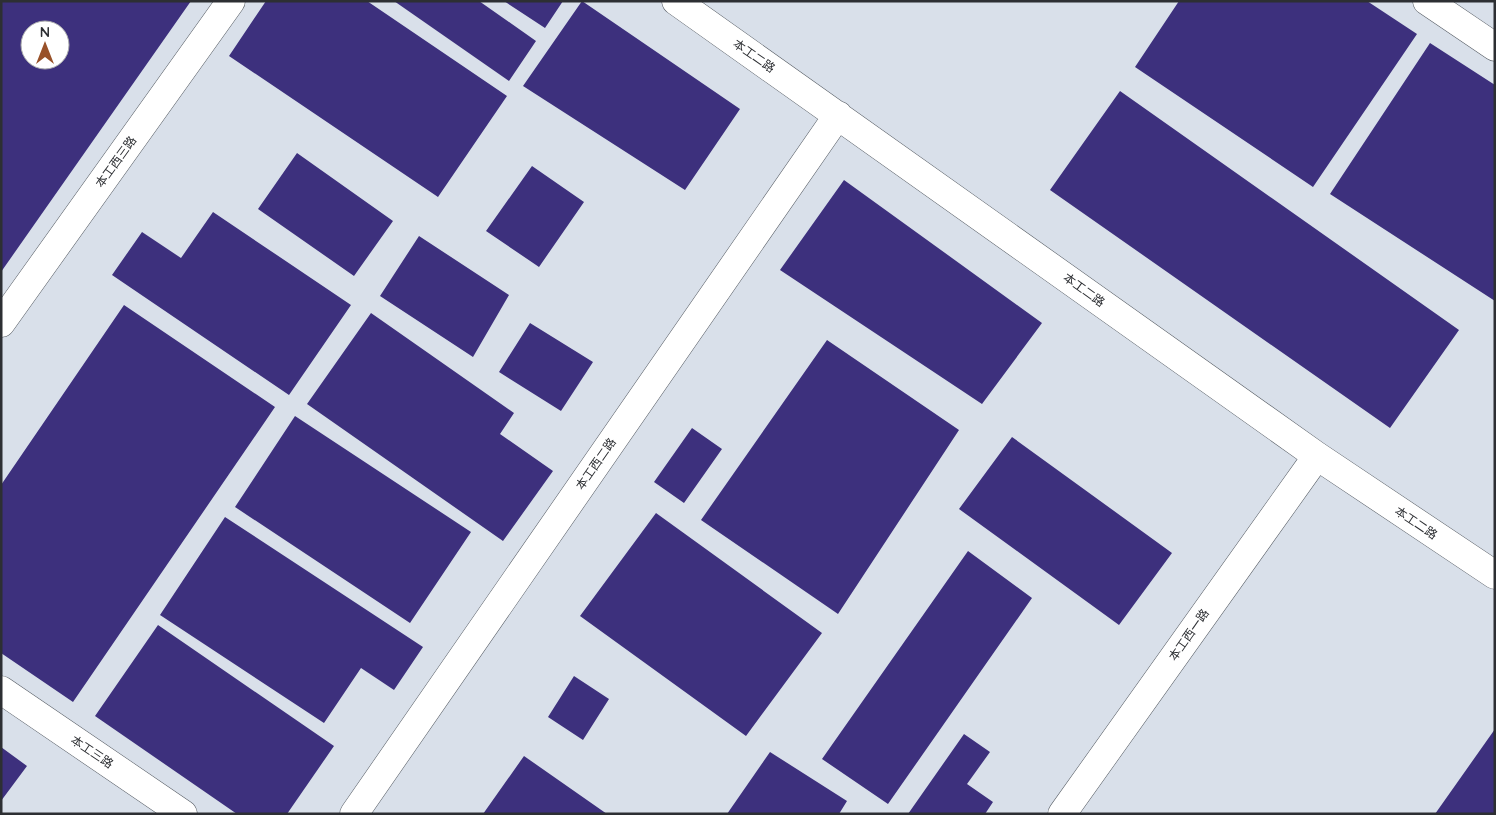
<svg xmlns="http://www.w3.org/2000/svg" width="1496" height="815" viewBox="0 0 1496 815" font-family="Quicksand,'Noto Sans TC',sans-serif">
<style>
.building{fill:#3d307d;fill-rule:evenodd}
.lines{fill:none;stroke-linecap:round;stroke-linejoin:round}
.minor-casing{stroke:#565c64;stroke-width:29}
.minor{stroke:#fff;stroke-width:28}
.labels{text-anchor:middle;stroke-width:5;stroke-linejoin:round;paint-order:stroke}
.street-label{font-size:12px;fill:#2d2f33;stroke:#fff}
</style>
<rect width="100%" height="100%" fill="#d9e0ea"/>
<path class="building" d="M1,1h190l-190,271zM30,30h30v30h-30z
M266,1h101l140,95 -69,101 -209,-141z
M394,1h85l57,40 -27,40z
M504,1h59l-18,27z
M582,1l158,108 -55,81 -162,-104z
M1179,1h188l50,33 -104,153 -178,-120z
M1430,43l65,42v216l-165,-107z
M1120,91l339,239 -69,98 -340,-238z
M297,153l96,68 -39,55 -96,-67z
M532,166l52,36 -45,65 -53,-36z
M844,180l198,143 -60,81 -202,-134z
M213,212l138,93 -62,90 -177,-120 30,-43 39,26z
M419,236l90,59 -36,62 -93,-61z
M124,305l151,102 -202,295 -72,-49v-168z
M371,313l143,100 -14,21 53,37 -50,70 -196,-137z
M530,323l63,39 -32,49 -62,-39z
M827,340l132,90 -121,184 -137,-94z
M295,416l176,116 -61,91 -175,-116z
M692,428l30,21 -38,54 -30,-21z
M1012,437l160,116 -53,72 -160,-116z
M656,513l166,120 -76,103 -166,-120z
M225,517l198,130 -29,43 -33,-22 -37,55 -164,-108z
M968,551l64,47 -144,206 -66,-45z
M158,625l176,121 -47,68h-50l-142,-98z
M574,676l35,23 -26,41 -35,-23z
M1495,729v85h-60z
M964,734l26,18 -23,32 26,18 -8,12h-77z
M1,747l26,19 -26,35z
M770,752l77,49 -8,13h-112z
M524,756l83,58h-124z"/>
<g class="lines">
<defs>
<path id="minor" d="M676,1l641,455 178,119
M1427,1l68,46
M1,323l230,-322
M1,690l182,124
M354,814l484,-699
M1062,814l255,-358"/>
</defs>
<use href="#minor" class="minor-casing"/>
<use href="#minor" class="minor"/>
</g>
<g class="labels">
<g class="street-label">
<text transform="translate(754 56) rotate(35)" y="4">本工二路</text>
<text transform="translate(116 162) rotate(-54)" y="4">本工西三路</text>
<text transform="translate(1084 290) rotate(36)" y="4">本工二路</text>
<text transform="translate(596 464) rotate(-55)" y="4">本工西二路</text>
<text transform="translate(1416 523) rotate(34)" y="4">本工二路</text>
<text transform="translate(1189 635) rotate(-55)" y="4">本工西一路</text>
<text transform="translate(92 752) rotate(34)" y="4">本工三路</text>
</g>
</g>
<rect width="1496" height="815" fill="none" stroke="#2d2f33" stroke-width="5"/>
<g transform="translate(45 45)"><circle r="24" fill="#ffffff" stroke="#abacad"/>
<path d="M0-4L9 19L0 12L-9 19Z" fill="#985129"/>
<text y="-8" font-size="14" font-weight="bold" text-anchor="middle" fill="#2d2f33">N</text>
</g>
</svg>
